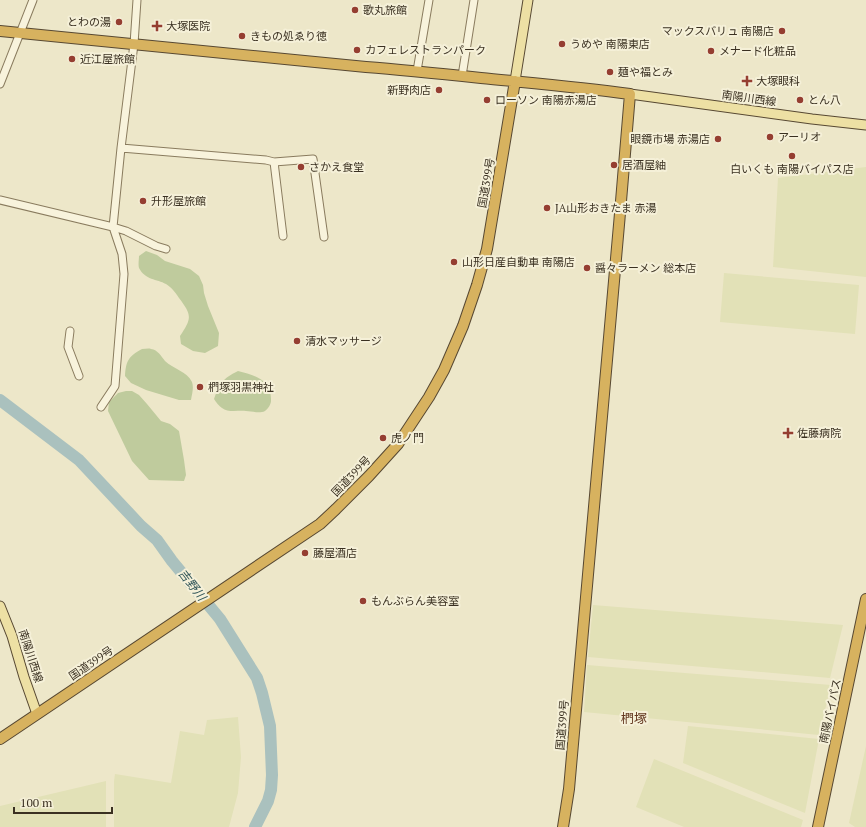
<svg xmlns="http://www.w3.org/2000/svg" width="866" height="827" viewBox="0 0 866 827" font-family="'PT Serif','Noto Sans JP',serif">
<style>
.farmland{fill:#e2e1b7}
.green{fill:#bfcb9d}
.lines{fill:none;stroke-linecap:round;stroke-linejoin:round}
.river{stroke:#aac1be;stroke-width:12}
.minor-casing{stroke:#897b5e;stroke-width:9}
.major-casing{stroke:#574832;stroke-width:11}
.highway-casing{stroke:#574832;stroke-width:12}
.minor{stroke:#f8f3dc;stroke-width:7}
.major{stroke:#ede0a4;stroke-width:9}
.highway{stroke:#d7b25f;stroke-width:10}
.poi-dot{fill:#953e31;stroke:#f5f0d8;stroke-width:1.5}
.labels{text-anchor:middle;stroke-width:4;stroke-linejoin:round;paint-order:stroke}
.poi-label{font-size:11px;fill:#3a3021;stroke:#f5f0d8;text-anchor:start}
.street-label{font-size:11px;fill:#3a3021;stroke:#f5f0d8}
.water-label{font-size:12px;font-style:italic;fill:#315659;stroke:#f5f0d8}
.quarter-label{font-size:13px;fill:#653922;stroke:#f5f0d8}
</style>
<rect width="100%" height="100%" fill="#ede7c9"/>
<path class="farmland" d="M866,167v110l-93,-10 5,-89z
M724,273l135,12 -4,49 -135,-12z
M593,605l250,20 -13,53 -242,-21z
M587,665l244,20 -12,50 -235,-23z
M238,717l3,40 -3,36 -9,34h-115v-46l1,-7 56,9 9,-52 24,4 3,-15z
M688,726l131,13 -14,74 -122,-50z
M866,746v81h-11l-6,-4z
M654,759l149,61 -2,7h-117l-48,-20z
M106,781v46h-106v-21z"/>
<path class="green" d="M146,251l11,4 8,6 25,8 9,7 4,9 1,8 4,13 11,27 -1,13 -13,7 -12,-2 -12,-7 -1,-8c12,-18 12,-21 -1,-38 -4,-6 -7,-10 -13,-14 -9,-5 -21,-4 -27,-16 -1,-3 0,-9 0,-12z
M142,349c3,0 7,-1 9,0 7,1 10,7 14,12 8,8 22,10 27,21 2,6 0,12 -1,18h-12l-33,-10 -15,-7 -6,-7c1,-16 4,-20 17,-27z
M238,371c17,4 34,9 33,30 0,3 -3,8 -6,10 -6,3 -13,0 -19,0 -7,-1 -18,2 -24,-3 -3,-2 -6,-6 -8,-9 6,-16 8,-20 24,-28z
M126,391h6l7,4 8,9 14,17 9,3 9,7 5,29 2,15 -2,6 -35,-1 -17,-19 -24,-50 1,-9 9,-9z"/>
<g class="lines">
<path class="river" d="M0,400l79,60 62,66 16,14 15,21 48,58 37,59 5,15 8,33 2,49 -1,15 -3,11 -13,26"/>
<defs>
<path id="minor" d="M417,71l12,-71
M462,76l12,-76
M0,84l33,-84
M121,148l145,12 8,2 39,-3 11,78
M274,162l9,74
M0,200l113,27 13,4 30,15 10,3
M70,331l-2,16 11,29
M101,407l14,-21 9,-112 -2,-20 -9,-27 8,-79 13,-104 3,-44"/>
<path id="major" d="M515,81l13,-81
M630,94l182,25 54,6
M0,606l12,30 12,41 13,37"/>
<path id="highway" d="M0,31l366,36c39,3 77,7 115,11 50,5 99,9 149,16 -19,232 -41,464 -61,695l-6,38
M0,739l320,-215 16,-15 33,-33 29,-32 31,-47 15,-27 19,-44 14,-41 10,-36 28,-168
M818,827l48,-228"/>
</defs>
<use href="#minor" class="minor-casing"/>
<use href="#major" class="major-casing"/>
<use href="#highway" class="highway-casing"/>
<use href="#minor" class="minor"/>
<use href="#major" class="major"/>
<use href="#highway" class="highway"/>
</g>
<g class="poi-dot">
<circle cx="355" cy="10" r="4"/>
<circle cx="119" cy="22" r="4"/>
<path d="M155 20h4v4h4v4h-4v4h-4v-4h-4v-4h4z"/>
<circle cx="782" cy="31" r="4"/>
<circle cx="242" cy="36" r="4"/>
<circle cx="562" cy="44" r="4"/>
<circle cx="357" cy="50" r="4"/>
<circle cx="711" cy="51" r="4"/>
<circle cx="72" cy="59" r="4"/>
<circle cx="610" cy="72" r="4"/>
<path d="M745 75h4v4h4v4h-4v4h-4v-4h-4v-4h4z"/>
<circle cx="439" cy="90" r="4"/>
<circle cx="487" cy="100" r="4"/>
<circle cx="800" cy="100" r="4"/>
<circle cx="770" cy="137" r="4"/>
<circle cx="718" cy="139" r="4"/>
<circle cx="792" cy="156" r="4"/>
<circle cx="614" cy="165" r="4"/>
<circle cx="301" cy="167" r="4"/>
<circle cx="143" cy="201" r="4"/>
<circle cx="547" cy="208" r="4"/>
<circle cx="454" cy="262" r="4"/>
<circle cx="587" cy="268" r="4"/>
<circle cx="297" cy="341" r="4"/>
<circle cx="200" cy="387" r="4"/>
<path d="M786 427h4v4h4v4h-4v4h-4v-4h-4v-4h4z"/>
<circle cx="383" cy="438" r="4"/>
<circle cx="305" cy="553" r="4"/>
<circle cx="363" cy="601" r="4"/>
</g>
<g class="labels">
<g class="poi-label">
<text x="363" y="14">歌丸旅館</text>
<text x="111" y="26" text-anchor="end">とわの湯</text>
<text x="166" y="30">大塚医院</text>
<text x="774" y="35" text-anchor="end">マックスバリュ 南陽店</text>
<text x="250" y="40">きもの処ゑり徳</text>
<text x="570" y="48">うめや 南陽東店</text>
<text x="365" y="54">カフェレストランパーク</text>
<text x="719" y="55">メナード化粧品</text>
<text x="80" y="63">近江屋旅館</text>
<text x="618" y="76">麺や福とみ</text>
<text x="756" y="85">大塚眼科</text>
<text x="431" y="94" text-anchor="end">新野肉店</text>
<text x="495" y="104">ローソン 南陽赤湯店</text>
<text x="808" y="104">とん八</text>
<text x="778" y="141">アーリオ</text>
<text x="710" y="143" text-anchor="end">眼鏡市場 赤湯店</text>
<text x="622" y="169">居酒屋紬</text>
<text x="309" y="171">さかえ食堂</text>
<text x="792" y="173" text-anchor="middle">白いくも 南陽バイパス店</text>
<text x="151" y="205">升形屋旅館</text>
<text x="555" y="212">JA山形おきたま 赤湯</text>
<text x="462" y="266">山形日産自動車 南陽店</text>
<text x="595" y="272">醤々ラーメン 総本店</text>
<text x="305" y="345">清水マッサージ</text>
<text x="208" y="391">椚塚羽黒神社</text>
<text x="797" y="437">佐藤病院</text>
<text x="391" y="442">虎ノ門</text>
<text x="313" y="557">藤屋酒店</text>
<text x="371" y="605">もんぶらん美容室</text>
</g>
<g class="street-label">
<text transform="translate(749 98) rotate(8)" y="4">南陽川西線</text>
<text transform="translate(486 183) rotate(-80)" y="4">国道399号</text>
<text transform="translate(351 476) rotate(-46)" y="4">国道399号</text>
<text transform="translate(31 656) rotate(72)" y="4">南陽川西線</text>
<text transform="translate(91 663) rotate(-34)" y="4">国道399号</text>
<text transform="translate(830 711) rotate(-78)" y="4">南陽バイパス</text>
<text transform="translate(562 725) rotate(-85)" y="4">国道399号</text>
</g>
<g class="water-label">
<text transform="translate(192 585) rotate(52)" y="4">吉野川</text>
</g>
<g class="quarter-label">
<text x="634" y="723">椚塚</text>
</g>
</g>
<path d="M14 807v6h98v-6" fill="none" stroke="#3a3021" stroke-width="2"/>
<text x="20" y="807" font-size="12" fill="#3a3021" stroke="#f5f0d8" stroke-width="3" paint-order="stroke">100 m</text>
</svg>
